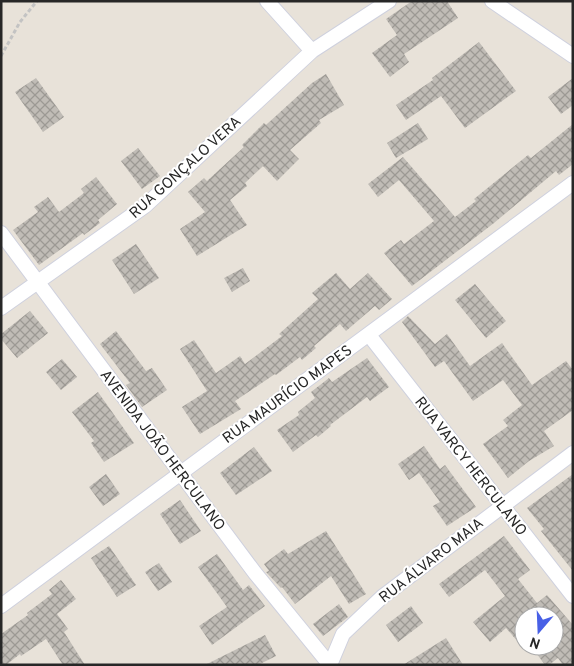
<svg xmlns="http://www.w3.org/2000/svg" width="574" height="666" viewBox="0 0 574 666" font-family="Overpass,sans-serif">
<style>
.building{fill:url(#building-cross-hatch)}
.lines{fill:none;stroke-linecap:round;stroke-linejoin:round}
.street-casing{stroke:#cfd1de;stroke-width:16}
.path{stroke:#c3c3c3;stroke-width:3;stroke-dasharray:4 2.5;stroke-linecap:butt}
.street{stroke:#fff;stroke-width:14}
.labels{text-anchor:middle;stroke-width:4;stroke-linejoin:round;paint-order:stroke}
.street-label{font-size:15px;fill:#272727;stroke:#fff}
</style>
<defs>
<pattern id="building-cross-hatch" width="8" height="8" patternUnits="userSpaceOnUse" patternTransform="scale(1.25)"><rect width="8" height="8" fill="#c0bcb6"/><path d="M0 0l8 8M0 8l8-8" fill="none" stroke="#9c9994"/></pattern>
</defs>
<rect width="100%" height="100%" fill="#e8e2d9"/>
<path class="building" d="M412,1h35l11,17 -54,36 5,8 -19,15 -18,-24 25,-18 -11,-16z
M479,42l37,49 -51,37 -24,-32 -35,24 -10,-15 37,-25 -1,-2z
M326,74l18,31 -25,15 2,3 -31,27 9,9 -22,22 -14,-15 -18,17 2,3 -17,14 17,25 -50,31 -17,-27 25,-17 -17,-20 16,-14 3,3 37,-34 -2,-2 22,-22 2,2 46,-42z
M36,78l28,39 -21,15 -28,-40z
M573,78v27l-12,9 -13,-17z
M418,123l10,16 -32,19 -9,-15z
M573,124v40l-14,11 -3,-4 -62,52 -82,63 -28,-33 17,-13 3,4 30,-23 -35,-41 -21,17 -10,-13 35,-27 52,60 21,-16 -2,-2 54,-44 3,3z
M138,148l22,28 -18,13 -21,-28z
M96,177l21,27 -19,16 2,3 -16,12 -1,-2 -44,32 -26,-35 25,-18 -4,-5 14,-10 11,15 25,-19 -3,-4z
M136,244l23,34 -25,16 -22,-34z
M243,268l7,13 -18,11 -8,-14z
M336,273l14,16 18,-16 24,26 -13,11 -4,-4 -29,25 -6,-7 -26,22 2,2 -14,12 -2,-3 -24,18 -1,-1 -40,27 6,8 -41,25 -18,-27 25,-16 -27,-42 14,-9 22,33 24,-17 5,8 37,-28 -3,-2 39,-35 -6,-6z
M475,284l31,37 -20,17 -31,-38z
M30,311l18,22 -31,25 -16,-19v-5z
M408,316l27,28 12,-10 23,32 32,-23 30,42 34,-24 7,9v40l-29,21 10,15 -25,15 -21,17 -25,-34 25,-18 -5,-6 19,-15 -19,-25 -30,21 -29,-40 -9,6 -33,-45z
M116,331l30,40 6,-3 15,22 -25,17 -16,-22 4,-2 -30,-39z
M367,358l22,29 -19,14 -3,-4 -37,28 1,1 -13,11 -2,-2 -23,17 -16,-22 22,-15 -1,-3 17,-14 -4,-6 18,-14 3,4z
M62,359l15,18 -16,13 -15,-18z
M98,392l36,51 -30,19 -13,-19 3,-2 -22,-29z
M424,446l16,23 5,-4 31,42 -29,19 -14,-20 7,-4 -21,-29 -10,7 -11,-16z
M254,447l18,24 -36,24 -16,-22z
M106,474l14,20 -17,12 -14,-19z
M573,474v97l-32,-40 3,-2 -17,-21z
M180,500l21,31 -21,13 -20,-30z
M326,531l40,63 -17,10 -18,-28 -36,28 -13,-17 -1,1 -15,-16 3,-1 -5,-7 20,-15 4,5z
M504,536l26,34 -12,9 19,24 10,-8 26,30v40h-10l-5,-7 -9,7h-4l-14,-19h23v-30h-30v33l-18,-21 -16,14 -17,-20 32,-26 -20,-26 -36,27 -10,-13z
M109,546l27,39 -19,12 -26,-39z
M217,554l26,36 6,-5 16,21 -53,39 -13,-19 28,-19 -29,-40z
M159,563l13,19 -14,9 -13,-19z
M61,580l15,19 -19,15 11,15 -4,3 21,33h-22l-17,-26 -25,17 -1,-2 -14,11h-5v-31l27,-19 -1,-2 25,-19 -3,-4z
M339,604l9,13 -25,19 -10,-12z
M411,606l12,17 -25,19 -12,-17z
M265,635l11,21 -18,9h-53z
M446,638l17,27h-60z"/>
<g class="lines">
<defs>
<path id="street" d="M267,1l45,50
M492,1l81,55
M1,233l254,340 75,92
M1,308l144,-102 167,-155 77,-50
M369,335l204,261
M1,606c190,-142 382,-281 572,-423
M330,665l13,-31 39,-37 191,-144"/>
</defs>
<use href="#street" class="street-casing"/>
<path class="path" d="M1,56l19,-34 17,-21"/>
<use href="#street" class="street"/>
</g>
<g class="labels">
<g class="street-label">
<text transform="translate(185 167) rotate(-42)" y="5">RUA GONÇALO VERA</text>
<text transform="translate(287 394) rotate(-36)" y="5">RUA MAURÍCIO MAPES</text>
<text transform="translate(163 450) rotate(53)" y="5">AVENIDA JOÃO HERCULANO</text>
<text transform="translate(471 466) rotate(52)" y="5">RUA VARCY HERCULANO</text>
<text transform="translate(431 560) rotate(-38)" y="5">RUA ÁLVARO MAIA</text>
</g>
</g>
<rect width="574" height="666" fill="none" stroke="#272727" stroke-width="5"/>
<g transform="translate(539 631) rotate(199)"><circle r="24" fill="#ffffff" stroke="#a9a9a9"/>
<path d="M0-4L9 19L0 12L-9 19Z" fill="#4860e6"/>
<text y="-8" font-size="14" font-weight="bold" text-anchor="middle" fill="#272727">N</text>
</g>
</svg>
